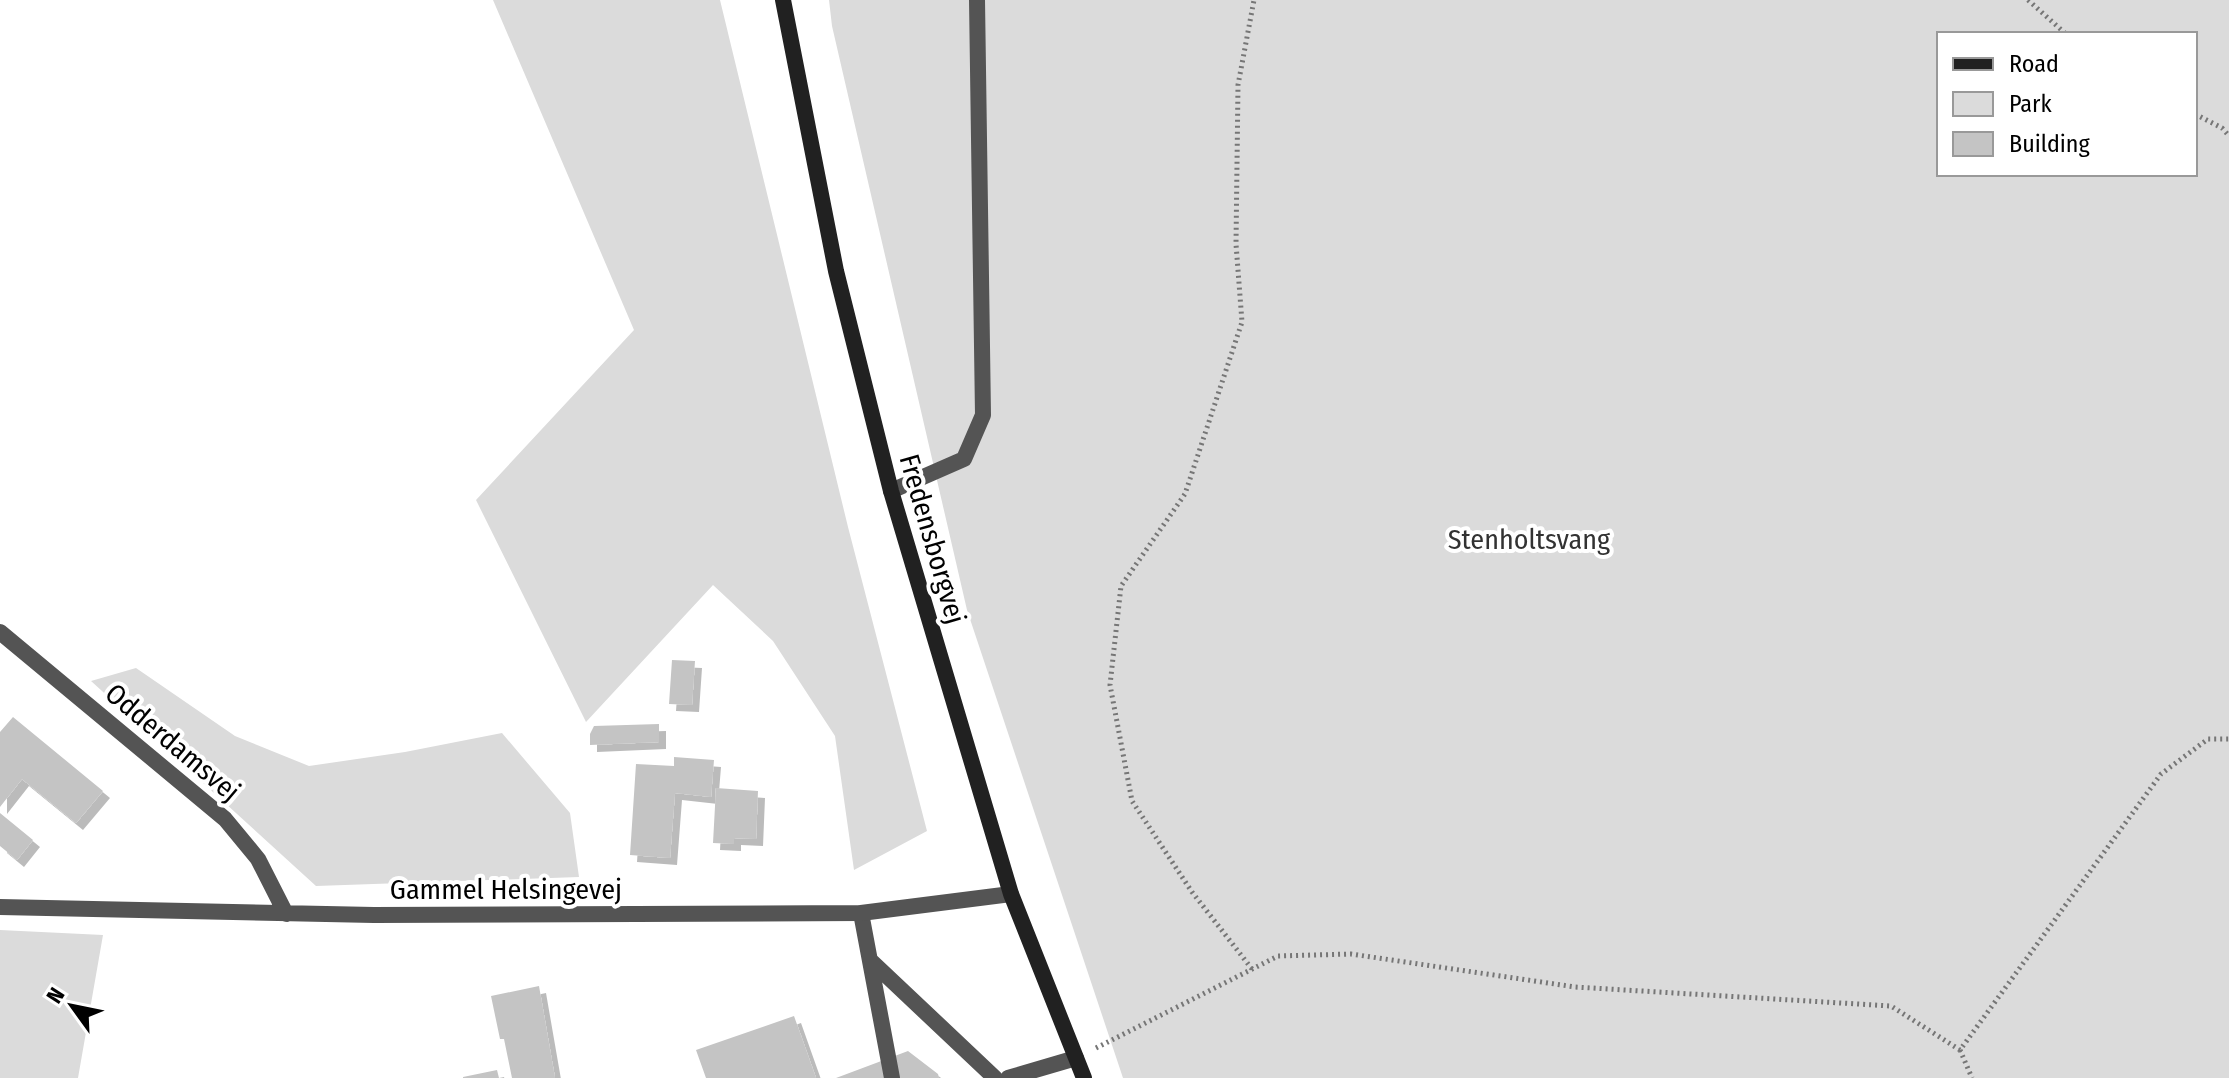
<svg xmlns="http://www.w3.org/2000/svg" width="2229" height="1078" viewBox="0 0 2229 1078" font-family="'Fira Sans Condensed',sans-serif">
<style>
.green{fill:#dbdbdb;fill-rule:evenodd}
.building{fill:#c4c4c4;filter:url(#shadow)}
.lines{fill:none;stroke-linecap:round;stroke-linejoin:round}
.path{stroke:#767676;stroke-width:5;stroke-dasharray:2 4;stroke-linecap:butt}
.lane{stroke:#545454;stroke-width:16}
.street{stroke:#545454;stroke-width:16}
.secondary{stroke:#212121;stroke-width:16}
.labels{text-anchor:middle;stroke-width:8;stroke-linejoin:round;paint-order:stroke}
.street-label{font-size:28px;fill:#000;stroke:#fff}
.park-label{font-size:28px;fill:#323232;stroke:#fff}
</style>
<defs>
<filter id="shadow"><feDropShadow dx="7" dy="7" stdDeviation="0" flood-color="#0004"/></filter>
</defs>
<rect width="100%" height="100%" fill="#fff"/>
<path class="green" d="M493,0h227l128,527 79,304 -73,39 -19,-134 -62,-95 -60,-56 -127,137 -110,-222 158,-170z
M829,0h1400v1078h-1106l-156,-468 -135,-584zM1939,34h256v140h-256z
M136,668l99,68 74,30 96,-14 97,-19 68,80 9,64 -263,9 -225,-205z
M0,930l103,5 -25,143h-78z"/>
<path class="building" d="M672,660l23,1 -3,44 -23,-1z
M13,717l90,74 -27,32 -54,-44 -22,28v-75z
M659,724v18l-69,3v-11l4,-8z
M674,757l40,3 -3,37 -36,-4 -5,65 -40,-3 6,-91 38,2z
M716,788l42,3 -2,48 -22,-1v6l-21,-1z
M0,813l33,27 -16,20 -17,-14z
M539,986l16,92h-43l-8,-39h-4l-9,-43z
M794,1016l22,62h-110l-10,-28z
M908,1051l30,23 1,4h-103z
M497,1070l2,8h-36v-1z"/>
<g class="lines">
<path class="path" d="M2028,0l38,34
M2195,114l27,14 7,8
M1252,969l-60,-77 -60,-91 -22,-116 11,-99 64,-92 57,-172 -6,-78 2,-159 16,-85
M1096,1048l182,-92 73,-2 224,33 316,19 69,44 201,-276 47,-35h21
M1960,1050l12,28"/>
<path class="lane" d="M891,491l73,-32 19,-44 -6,-415
M861,913l31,165
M870,960l125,118
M1008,1078l68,-20"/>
<path class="street" d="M0,632l225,187 33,40 28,55
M0,907l374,8 487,-2 150,-19"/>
<path class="secondary" d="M783,0l53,271 55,220 120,403 73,184"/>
</g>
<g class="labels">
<g class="street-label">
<text transform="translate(933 539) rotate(74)" y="10">Fredensborgvej</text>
<text transform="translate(173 742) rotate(40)" y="10">Odderdamsvej</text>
<text x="506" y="899">Gammel Helsingevej</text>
</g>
<g class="park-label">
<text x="1529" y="549">Stenholtsvang</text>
</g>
</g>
<rect x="1937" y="32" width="260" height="144" fill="#ffffff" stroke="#999999" stroke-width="2"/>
<rect x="1953" y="58" width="40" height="12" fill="#212121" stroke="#999999" stroke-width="2"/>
<text x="2009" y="72" font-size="24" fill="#000000">Road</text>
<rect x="1953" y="92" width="40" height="24" fill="#dbdbdb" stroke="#999999" stroke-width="2"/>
<text x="2009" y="112" font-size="24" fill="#000000">Park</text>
<rect x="1953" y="132" width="40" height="24" fill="#c4c4c4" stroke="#999999" stroke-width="2"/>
<text x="2009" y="152" font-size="24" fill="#000000">Building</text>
<g transform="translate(72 1006) rotate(303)" stroke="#ffffff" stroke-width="6" paint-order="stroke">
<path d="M0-6L14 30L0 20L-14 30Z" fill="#000000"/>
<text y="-12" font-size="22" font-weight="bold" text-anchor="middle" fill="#000000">N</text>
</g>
</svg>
